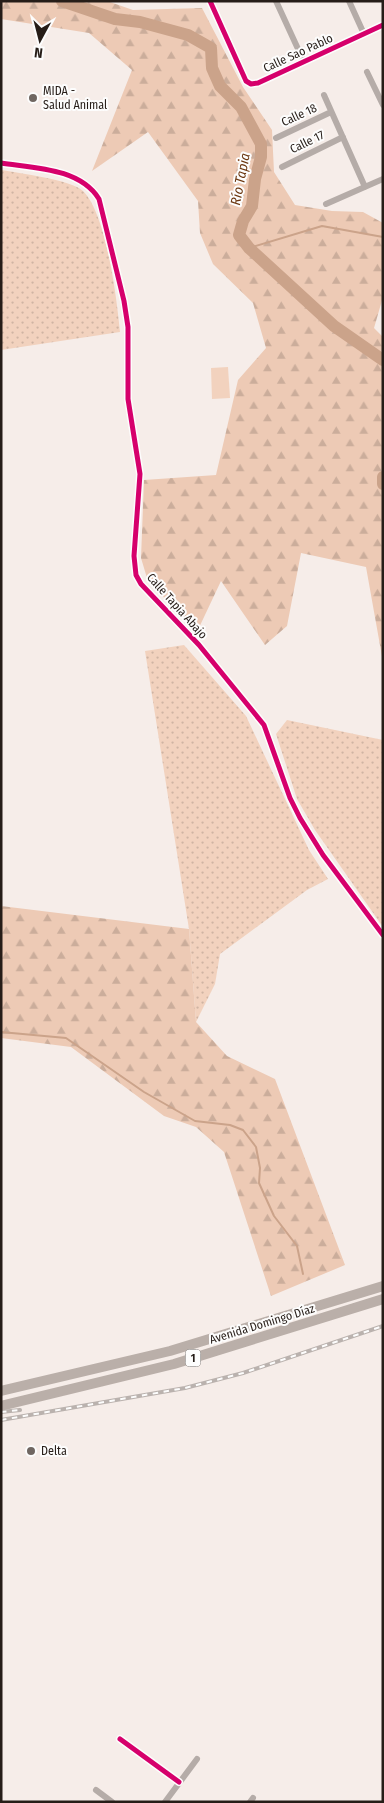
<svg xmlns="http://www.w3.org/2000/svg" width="384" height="1803" viewBox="0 0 384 1803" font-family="'Fira Sans Condensed',sans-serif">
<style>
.grass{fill:url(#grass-dots)}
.forest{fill:url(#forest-firs)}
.garden{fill:#f2d2be}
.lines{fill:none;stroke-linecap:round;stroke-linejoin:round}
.stream{stroke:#cba38a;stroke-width:2}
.river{stroke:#cba38a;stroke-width:12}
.street{stroke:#b5aca8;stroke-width:6}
.primary{stroke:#baafa9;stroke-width:10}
.rail-casing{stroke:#bab2ae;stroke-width:4}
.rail{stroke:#fdfdfd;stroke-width:2;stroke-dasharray:5.5;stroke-linecap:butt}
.cycleway-casing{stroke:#fdfdfd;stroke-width:8}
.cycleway{stroke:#d6006c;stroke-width:5}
.poi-dot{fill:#6f6661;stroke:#fdfdfd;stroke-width:2}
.labels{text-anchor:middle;stroke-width:4;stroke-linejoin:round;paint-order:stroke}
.shield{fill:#fdfdfd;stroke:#66605d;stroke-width:1}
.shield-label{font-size:11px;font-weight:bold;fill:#261d18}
.street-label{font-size:12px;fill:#261d18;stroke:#fdfdfd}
.poi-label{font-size:12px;fill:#261d18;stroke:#fdfdfd;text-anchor:start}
.water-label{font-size:14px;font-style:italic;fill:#6c3710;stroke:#fdfdfd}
</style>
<defs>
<pattern id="grass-dots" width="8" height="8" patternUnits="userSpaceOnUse" patternTransform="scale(1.25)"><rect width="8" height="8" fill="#f2d2be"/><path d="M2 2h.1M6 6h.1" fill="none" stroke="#cfb4a3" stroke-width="1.8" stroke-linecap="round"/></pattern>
<pattern id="forest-firs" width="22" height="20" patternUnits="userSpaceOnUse" patternTransform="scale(1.25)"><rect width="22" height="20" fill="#edcab5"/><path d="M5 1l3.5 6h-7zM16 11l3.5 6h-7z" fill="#cbad9b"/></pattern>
</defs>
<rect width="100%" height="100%" fill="#f6ede9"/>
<path class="grass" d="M1,170c17,3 71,10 82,21 23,22 34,108 37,141l-119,18z
M184,645l62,71 63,134 19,29 -21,11 -87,64 -5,30 -19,38 -7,-93 -44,-278z
M287,720l96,20v187l-68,-97 -18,-31 -21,-65z"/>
<path class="forest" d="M1,1h106l26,9 69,-2 41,79 29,43 2,42 21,33 37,6 31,1 20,11v74l-9,31 9,9v325l-17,-95 -65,-14 -14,73 -22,19 -44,-64 -25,53 -49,-56 -6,-20 3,-78 72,-5 22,-95 28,-32 -13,-45 -40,-39 -13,-31 -2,-32 -50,-69 -56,39 40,-101 -43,-37 -88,-14z
M1,906l188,23 7,93 31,34 48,23 70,186 -74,31 -47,-144 -28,-25 -32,-11 -93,-69 -70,-9z"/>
<path class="garden" d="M228,367l2,31 -18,1 -1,-31z"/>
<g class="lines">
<path class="stream" d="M249,248l73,-22 61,11
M1,1032l65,6 78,54 51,29 35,4 13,5 13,17 4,21 -1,15 15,33 23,30 6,28"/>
<path class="river" d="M62,1l53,18 25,3 48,13 23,13 1,20 8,18 21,21 20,37v13l-6,22 -3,27 -9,15 -4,14 10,13 85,78 49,34
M383,477v7"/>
<path class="street" d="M210,1l36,80 5,3 7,-1 125,-58
M276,1l28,61
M349,1l15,33
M367,72l16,33
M324,95l41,92
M276,138l55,-26
M1,163c33,5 79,5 98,36l25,102 4,26v72l12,75 -6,82 2,19 5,9 58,61 65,80 26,73 10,20 23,37 60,80
M282,167l61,-30
M326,204l57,-25
M120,1739l59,43
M96,1790l16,12
M165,1802l32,-43
M250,1802l3,-4"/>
<path class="primary" d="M1,1391l169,-40 213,-65
M1,1406l173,-42 209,-65"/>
<defs>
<path id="rail" d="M1,1412l19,-2
M1,1420l184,-32 58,-15 140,-47"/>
</defs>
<use href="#rail" class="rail-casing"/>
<use href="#rail" class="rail"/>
<defs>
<path id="cycleway" d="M210,1l36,80 5,3 7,-1 125,-58
M1,163c33,5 79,5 98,36l25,102 4,26v72l12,75 -6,82 2,19 5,9 58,61 65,80 26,73 10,20 23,37 60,80
M120,1739l59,43"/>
</defs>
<use href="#cycleway" class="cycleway-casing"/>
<use href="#cycleway" class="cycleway"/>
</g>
<g class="poi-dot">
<circle cx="33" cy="98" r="5"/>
<circle cx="31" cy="1451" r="5"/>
</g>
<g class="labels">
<rect class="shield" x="185.5" y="1349.5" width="15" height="17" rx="4"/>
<g class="shield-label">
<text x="193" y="1362">1</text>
</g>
<g class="street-label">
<text transform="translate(298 53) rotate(-25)" y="4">Calle Sao Pablo</text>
<text transform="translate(299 115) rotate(-25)" y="4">Calle 18</text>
<text transform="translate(307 142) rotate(-26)" y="4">Calle 17</text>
<text transform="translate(177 606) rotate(48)" y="4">Calle Tapia Abajo</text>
<text transform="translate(262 1324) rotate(-17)" y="4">Avenida Domingo Díaz</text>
</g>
<g class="poi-label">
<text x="43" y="95">MIDA -<tspan x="43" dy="14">Salud Animal</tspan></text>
<text x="41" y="1455">Delta</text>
</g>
<g class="water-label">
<text transform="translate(240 179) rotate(-79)" y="5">Río Tapia</text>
</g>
</g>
<rect width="384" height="1803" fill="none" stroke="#261d18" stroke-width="5"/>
<g transform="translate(40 40) rotate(187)" stroke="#fdfdfd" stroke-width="4" paint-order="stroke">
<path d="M0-4L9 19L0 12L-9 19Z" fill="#261d18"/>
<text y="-8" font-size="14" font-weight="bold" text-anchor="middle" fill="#261d18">N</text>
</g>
</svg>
